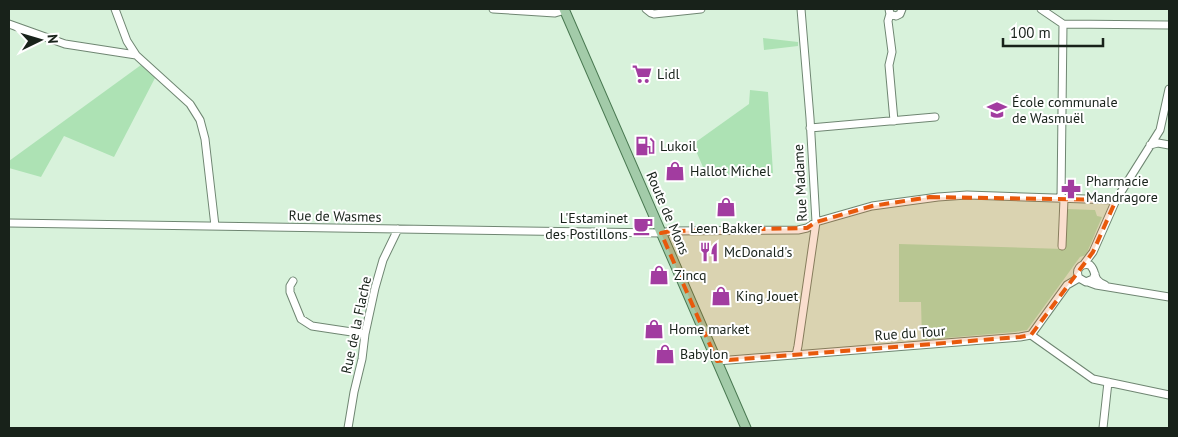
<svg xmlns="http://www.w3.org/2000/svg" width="1178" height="437" viewBox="0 0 1178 437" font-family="'PT Sans',sans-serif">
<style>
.green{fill:#ade2b4}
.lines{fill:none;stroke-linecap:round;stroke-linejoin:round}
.minor-casing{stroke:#6f8672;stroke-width:9}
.major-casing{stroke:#4a7952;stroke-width:11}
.minor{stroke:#fff;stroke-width:7}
.major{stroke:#a3cba9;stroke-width:9}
.marked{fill:#e8590c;fill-opacity:0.2;stroke:#e8590c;stroke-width:4;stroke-dasharray:10 6;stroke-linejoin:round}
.labels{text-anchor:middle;stroke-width:4;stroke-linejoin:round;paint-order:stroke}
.poi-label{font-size:14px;fill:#18221a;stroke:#fff;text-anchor:start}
.street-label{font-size:14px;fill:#18221a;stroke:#fff}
</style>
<rect width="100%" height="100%" fill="#d8f2db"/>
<path class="green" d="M763,38l35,4v4l-34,4z
M141,65l14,13 -41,79 -50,-21 -23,41 -32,-9v-7z
M750,90l18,2 5,81 -23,3 -44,-2 -13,-30 56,-40z
M1066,209l29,1 2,6 5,1 -16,38 -6,2 -53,73 -12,2 -93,8 -1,-38h-22v-58l165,5z"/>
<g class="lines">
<defs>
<path id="minor" d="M115,9l12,32 9,14
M493,9l62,4 10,-3
M646,9l5,4 3,1 47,-5
M889,9l1,5 6,2 4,-2 2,-5
M1041,9l22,15 106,1
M890,14l-2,7 4,31 -3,13 5,56
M9,24l56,20 71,11 54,49 10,16 5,19 10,87
M810,128l125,-11
M1150,145l8,-2 11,2
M1061,198l2,-174
M9,223l652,10 10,-2 127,-1 9,-2 9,-6 56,-16 66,-9 29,-2 149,5
M1062,246l2,-47
M1084,264l9,-12 23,-52 44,-70 9,-41
M1095,274l-2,5 -7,3 -7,-4c-4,-8 1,-15 11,-13 8,8 1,14 15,20
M293,281l-3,5v6l11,27 11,7 53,8
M1088,282l8,3 73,12
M1031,335l62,44 76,16
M796,355l2,-9 18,-124 -6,-104 -9,-109
M717,361l303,-24 11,-2 36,-50 12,-7
M348,428l6,-36 8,-33 3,-25 10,-46 8,-28 15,-31
M1103,428l5,-46"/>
<path id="major" d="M564,9l182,419"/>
</defs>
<use href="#minor" class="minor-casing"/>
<use href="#major" class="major-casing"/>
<use href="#minor" class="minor"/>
<use href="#major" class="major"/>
</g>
<path class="marked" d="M930,197l186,3 -23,52 -62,83 -11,2 -303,24 -56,-128 10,-2 136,-3 9,-6 56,-16z"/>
<defs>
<symbol id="supermarket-bare" viewBox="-9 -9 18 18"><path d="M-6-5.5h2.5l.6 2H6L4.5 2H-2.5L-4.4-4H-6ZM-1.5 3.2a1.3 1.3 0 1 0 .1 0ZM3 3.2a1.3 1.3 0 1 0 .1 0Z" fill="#a23ca0" stroke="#fff" stroke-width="2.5" paint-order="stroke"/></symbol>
<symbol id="school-bare" viewBox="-9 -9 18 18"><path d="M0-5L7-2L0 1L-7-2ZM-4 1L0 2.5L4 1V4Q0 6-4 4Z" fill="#a23ca0" stroke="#fff" stroke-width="2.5" paint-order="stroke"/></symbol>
<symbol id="fuel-bare" viewBox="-9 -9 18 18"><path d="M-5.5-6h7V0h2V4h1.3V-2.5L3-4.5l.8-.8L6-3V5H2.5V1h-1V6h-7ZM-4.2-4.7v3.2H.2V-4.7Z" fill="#a23ca0" stroke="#fff" stroke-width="2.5" paint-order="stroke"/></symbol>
<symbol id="shop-bare" viewBox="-9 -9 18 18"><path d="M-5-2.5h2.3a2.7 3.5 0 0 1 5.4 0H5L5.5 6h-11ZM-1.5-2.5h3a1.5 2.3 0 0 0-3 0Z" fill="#a23ca0" stroke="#fff" stroke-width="2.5" paint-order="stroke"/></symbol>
<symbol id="pharmacy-bare" viewBox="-9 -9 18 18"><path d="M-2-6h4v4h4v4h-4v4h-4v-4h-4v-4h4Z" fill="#a23ca0" stroke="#fff" stroke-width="2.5" paint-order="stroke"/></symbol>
<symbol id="cafe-bare" viewBox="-9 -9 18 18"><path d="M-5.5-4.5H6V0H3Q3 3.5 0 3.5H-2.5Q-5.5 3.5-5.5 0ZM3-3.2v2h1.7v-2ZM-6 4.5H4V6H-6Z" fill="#a23ca0" stroke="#fff" stroke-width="2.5" paint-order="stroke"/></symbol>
<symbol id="restaurant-bare" viewBox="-9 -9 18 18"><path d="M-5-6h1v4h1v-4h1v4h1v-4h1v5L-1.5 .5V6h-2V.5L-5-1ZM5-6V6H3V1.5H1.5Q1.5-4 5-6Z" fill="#a23ca0" stroke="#fff" stroke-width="2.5" paint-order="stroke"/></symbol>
</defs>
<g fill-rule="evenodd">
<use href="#supermarket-bare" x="628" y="60" width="28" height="28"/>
<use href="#school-bare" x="983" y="96" width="28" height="28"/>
<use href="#fuel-bare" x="631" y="132" width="28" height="28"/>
<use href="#shop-bare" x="661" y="157" width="28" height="28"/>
<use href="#pharmacy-bare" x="1057" y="175" width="28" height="28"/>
<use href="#shop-bare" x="712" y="193" width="28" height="28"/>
<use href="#cafe-bare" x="629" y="212" width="28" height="28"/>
<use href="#restaurant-bare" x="695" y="238" width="28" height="28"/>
<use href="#shop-bare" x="645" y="261" width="28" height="28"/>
<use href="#shop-bare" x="707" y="282" width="28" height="28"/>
<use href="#shop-bare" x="640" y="315" width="28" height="28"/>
<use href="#shop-bare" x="651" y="340" width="28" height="28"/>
</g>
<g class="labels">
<g class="poi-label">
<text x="657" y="79">Lidl</text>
<text x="1012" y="107">École communale<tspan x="1012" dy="16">de Wasmuël</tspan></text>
<text x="660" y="151">Lukoil</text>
<text x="690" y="176">Hallot Michel</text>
<text x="1086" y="186">Pharmacie<tspan x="1086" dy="16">Mandragore</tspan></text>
<text x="628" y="223" text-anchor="end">L'Estaminet<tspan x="628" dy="16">des Postillons</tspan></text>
<text x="726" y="233" text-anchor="middle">Leen Bakker</text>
<text x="724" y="257">McDonald's</text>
<text x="674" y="280">Zincq</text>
<text x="736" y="301">King Jouet</text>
<text x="669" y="334">Home market</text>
<text x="680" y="359">Babylon</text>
</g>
<g class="street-label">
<text transform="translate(800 183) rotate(-93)" y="5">Rue Madame</text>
<text transform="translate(668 213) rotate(67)" y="5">Route de Mons</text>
<text transform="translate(335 216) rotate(1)" y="5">Rue de Wasmes</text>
<text transform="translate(356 325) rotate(-78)" y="5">Rue de la Flache</text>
<text transform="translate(910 333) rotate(-4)" y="5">Rue du Tour</text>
</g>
</g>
<rect width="1178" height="437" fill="none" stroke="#18221a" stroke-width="20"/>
<g transform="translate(40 40) rotate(85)" stroke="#ffffff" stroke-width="4" paint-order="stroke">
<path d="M0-4L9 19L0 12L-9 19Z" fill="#18221a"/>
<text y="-8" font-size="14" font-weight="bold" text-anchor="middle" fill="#18221a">N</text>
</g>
<path d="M1003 38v8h100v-8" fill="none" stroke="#18221a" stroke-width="2.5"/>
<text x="1010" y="38" font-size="15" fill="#18221a" stroke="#ffffff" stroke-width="4" paint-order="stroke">100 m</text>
</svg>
